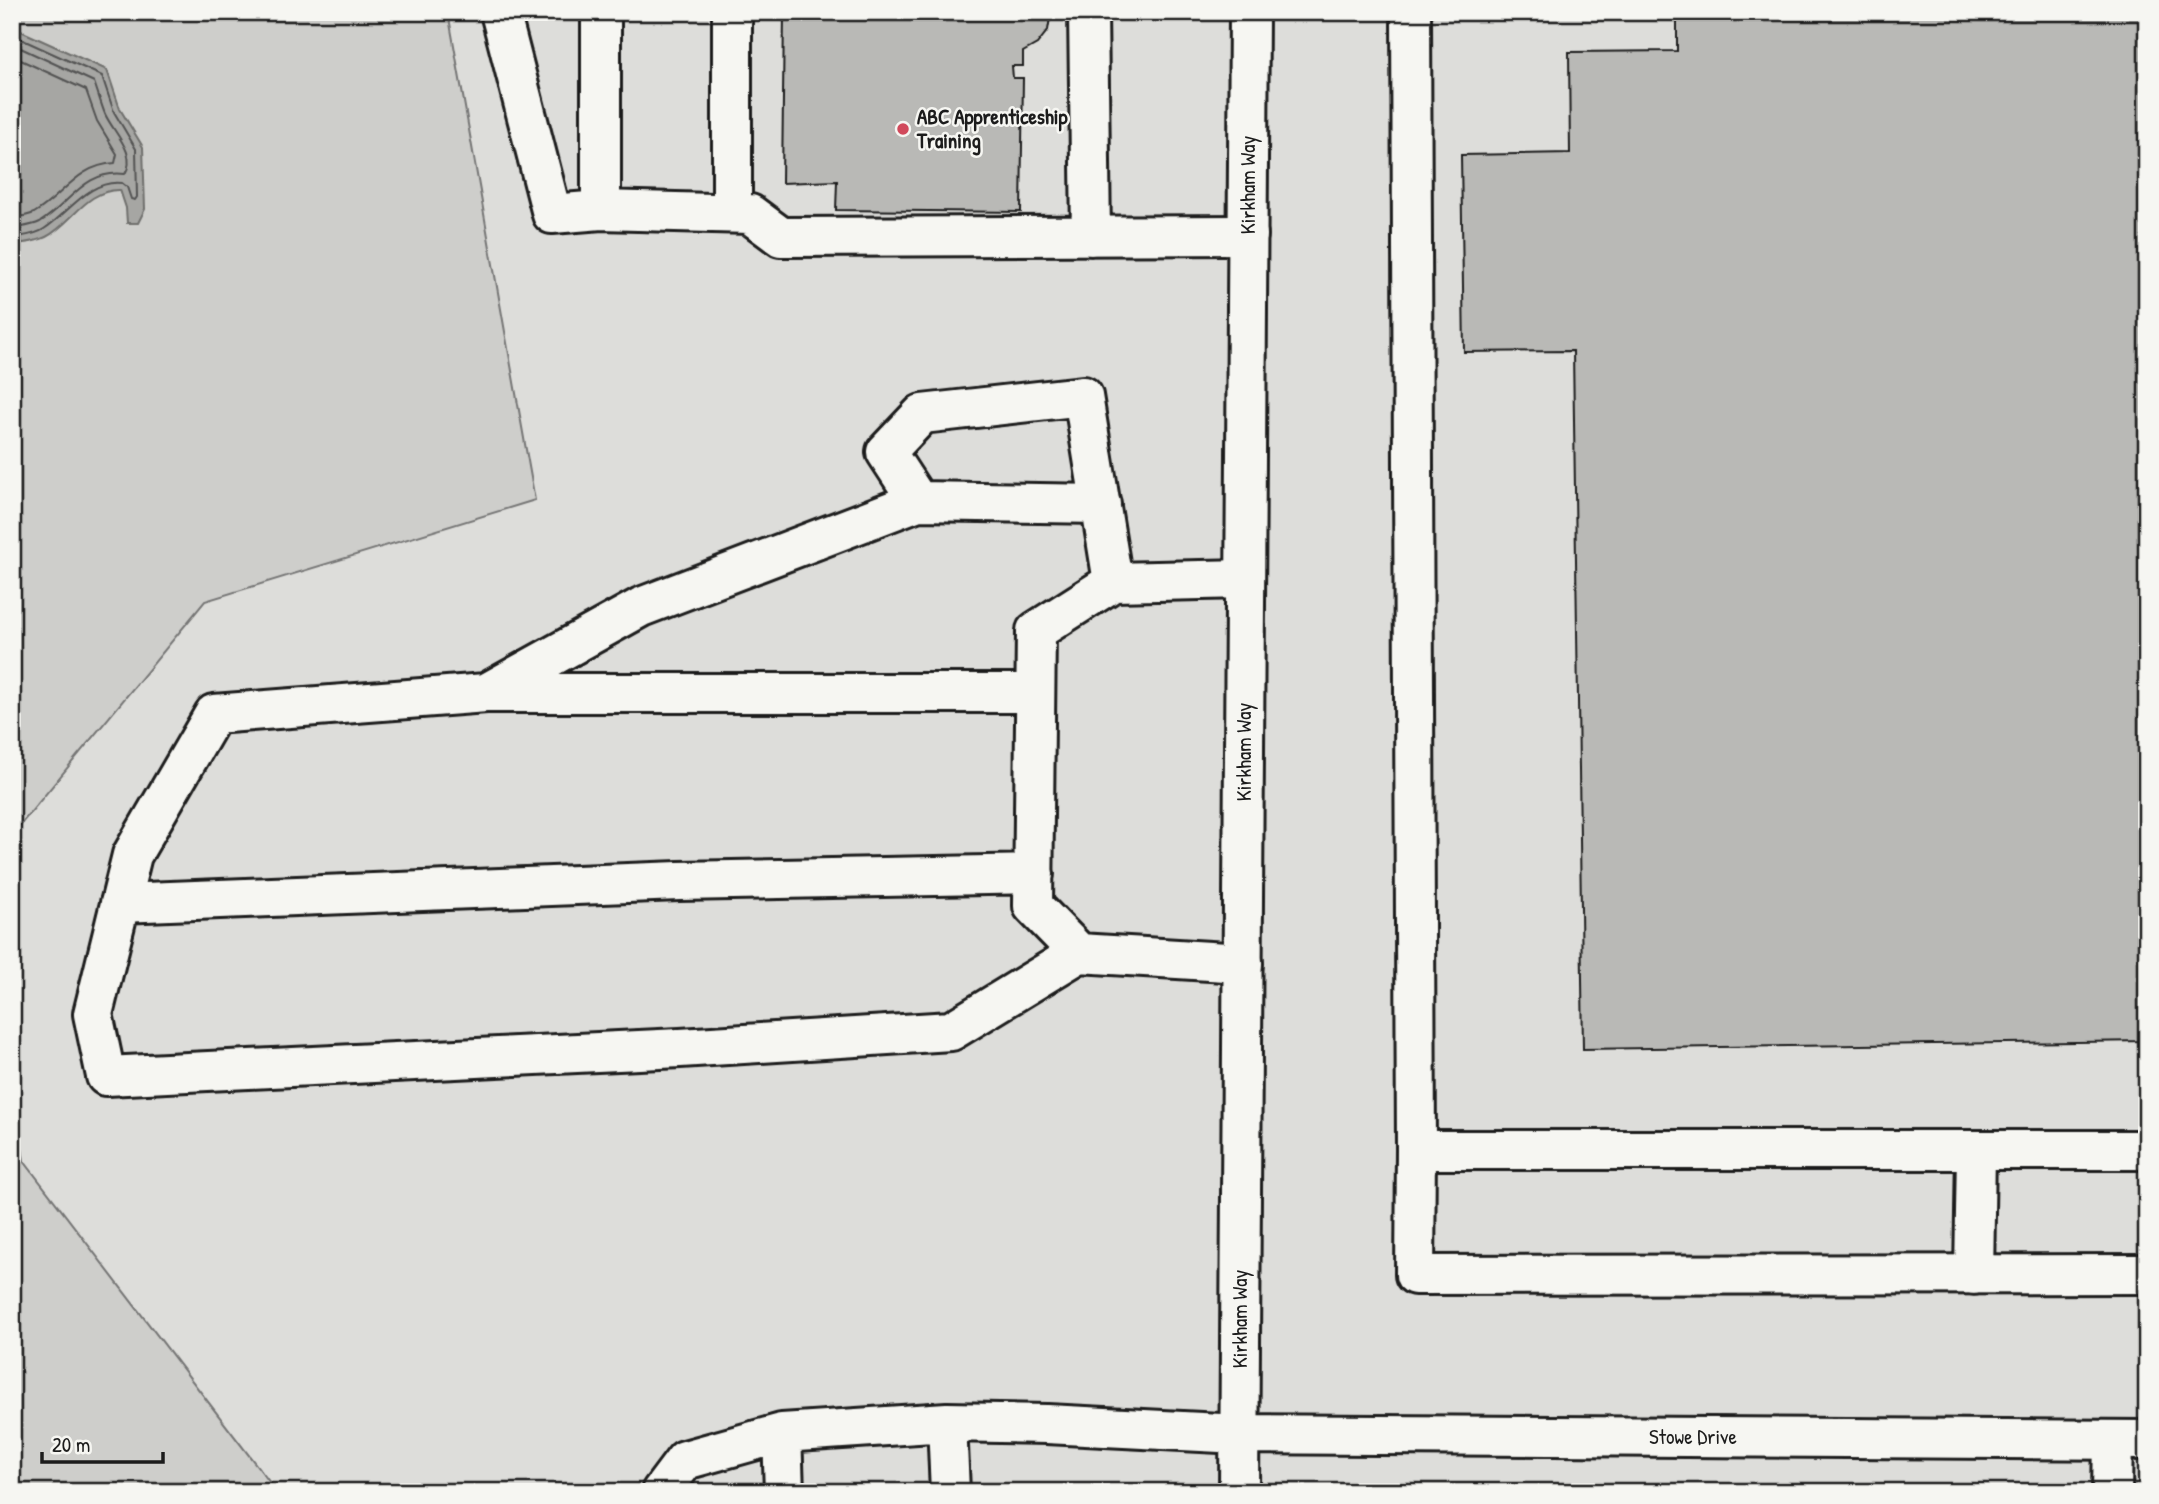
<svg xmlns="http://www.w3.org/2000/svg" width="2159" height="1504" viewBox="0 0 2159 1504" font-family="'Patrick Hand',sans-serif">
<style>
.built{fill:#ddddda}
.green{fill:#cececb;stroke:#757574;stroke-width:2}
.water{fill:#a6a6a3;stroke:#6f6f6d;stroke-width:2}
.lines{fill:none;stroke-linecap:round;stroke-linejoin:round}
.shore{stroke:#535352;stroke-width:2}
.building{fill:#b9b9b6;stroke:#1c1c1c;stroke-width:2}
.minor-casing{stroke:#1c1c1c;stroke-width:44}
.major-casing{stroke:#1c1c1c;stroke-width:44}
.minor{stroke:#f6f6f2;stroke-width:38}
.major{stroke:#f6f6f2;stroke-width:38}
.poi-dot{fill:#d1495b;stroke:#f6f6f2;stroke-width:2.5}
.labels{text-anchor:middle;stroke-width:5;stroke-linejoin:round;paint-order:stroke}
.poi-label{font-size:21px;font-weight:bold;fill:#1c1c1c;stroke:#f6f6f2;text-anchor:start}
.street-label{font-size:21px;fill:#1c1c1c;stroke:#f6f6f2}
</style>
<rect width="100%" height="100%" fill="#edede9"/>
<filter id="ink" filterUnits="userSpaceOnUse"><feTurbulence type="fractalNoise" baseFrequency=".0143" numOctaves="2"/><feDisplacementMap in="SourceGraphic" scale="14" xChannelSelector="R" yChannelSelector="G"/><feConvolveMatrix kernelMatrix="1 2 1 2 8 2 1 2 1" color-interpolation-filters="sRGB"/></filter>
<g filter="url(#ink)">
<path class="built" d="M448,12h1699v1480h-1870l-253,-331 -12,-75v-251l193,-234 330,-102z"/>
<path class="green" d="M12,12h436l87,488 -330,101 -193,234z
M12,1086l12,75 253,331h-265z"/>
<path class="water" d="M12,27l95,43 13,39 23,38 2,62 -7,14h-11l-1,-15 -6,-18c-34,-1 -48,34 -74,47 -10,5 -24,6 -34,8z"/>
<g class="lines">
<path class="shore" d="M12,35l90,41 12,36 22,37 1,48 -2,3 -4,-1 -4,-12 -5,-4c-33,-4 -53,30 -78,46 -8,6 -22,7 -32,9
M12,44l82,38c4,11 7,22 11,32 8,18 33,40 20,60 -41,-5 -55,30 -85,48 -8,4 -19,5 -28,7
M12,56l74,34 11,31 20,33 -2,9c-38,2 -52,33 -81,50 -6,3 -15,4 -22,5"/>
</g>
<path class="building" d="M784,12h267l-3,18 -11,14 -14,8v14h-11l1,12h10l-2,134 -185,-2 1,-29 -55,2z
M1677,12h470v1029l-564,8 -10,-698 -109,1 -3,-197 109,-2 -1,-101 108,-1z"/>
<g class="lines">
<defs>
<path id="minor" d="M500,12l52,202 49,-4
M601,12v198l149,4 31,23 467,-2
M1088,12l3,224
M1411,12l5,1138h731
M732,213v-201
M918,501l-277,106 -155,86h549
M1101,504l-183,-3 -32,-49 36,-38 161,-18 30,186
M486,693l-272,21 -82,141 -39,159 13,62 574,-28 271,-17 128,-78
M120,903l559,-22 355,-7
M1243,963l-164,-10 -46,-47 3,-275 77,-49 132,-3
M1416,1150l-1,125 732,-1
M1974,1275l2,-124
M661,1492l24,-32 97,-27
M784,1492l-2,-59 165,-11
M950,1492l-3,-70 100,2 193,10
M2112,1492l1,-52"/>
<path id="major" d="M1240,1434l907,6
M1239,1492l10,-1480"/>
</defs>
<use href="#minor" class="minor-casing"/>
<use href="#major" class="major-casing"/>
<use href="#minor" class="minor"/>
<use href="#major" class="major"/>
</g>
</g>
<circle class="poi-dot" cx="903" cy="129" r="7"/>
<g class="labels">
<g class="poi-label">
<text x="917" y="124">ABC Apprenticeship<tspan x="917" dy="24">Training</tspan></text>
</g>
<g class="street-label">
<text transform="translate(1248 185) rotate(-90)" y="7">Kirkham Way</text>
<text transform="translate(1244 752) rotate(-90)" y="7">Kirkham Way</text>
<text transform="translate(1240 1319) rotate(-90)" y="7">Kirkham Way</text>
<text x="1693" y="1444">Stowe Drive</text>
</g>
</g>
<rect width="2159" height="1504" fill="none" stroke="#f6f6f2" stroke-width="42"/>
<rect x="21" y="21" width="2117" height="1462" fill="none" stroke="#1c1c1c" stroke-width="2.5" filter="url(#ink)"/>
<path d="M42 1452v10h121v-10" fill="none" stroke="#1c1c1c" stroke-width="3.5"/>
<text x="52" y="1452" font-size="21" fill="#1c1c1c" stroke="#f6f6f2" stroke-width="5" paint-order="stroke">20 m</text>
</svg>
